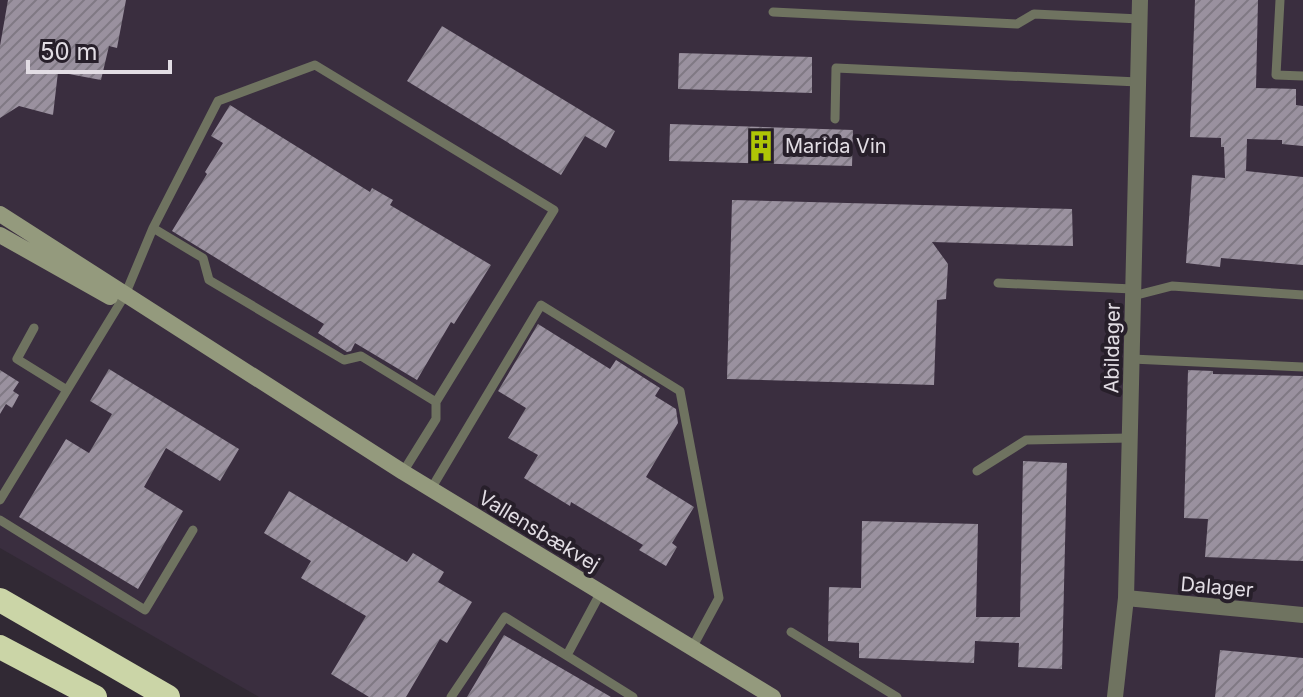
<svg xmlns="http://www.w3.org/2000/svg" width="1303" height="697" viewBox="0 0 1303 697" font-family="Inter,sans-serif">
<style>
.built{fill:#3a2e3f}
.building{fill:url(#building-hatch)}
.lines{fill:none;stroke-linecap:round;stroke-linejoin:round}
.lane{stroke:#6f7360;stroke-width:9}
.street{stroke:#6f7360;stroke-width:16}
.secondary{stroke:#949a7d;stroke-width:16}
.highway{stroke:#cbd5a7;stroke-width:24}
.labels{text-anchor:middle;stroke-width:8;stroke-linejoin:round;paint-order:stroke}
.poi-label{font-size:20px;fill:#e2dde4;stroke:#271f2a;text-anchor:start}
.street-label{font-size:20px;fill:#e2dde4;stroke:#271f2a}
</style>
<defs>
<pattern id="building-hatch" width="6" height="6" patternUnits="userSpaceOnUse" patternTransform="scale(2)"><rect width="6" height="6" fill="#9a919f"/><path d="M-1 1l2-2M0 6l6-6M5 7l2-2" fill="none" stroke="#807984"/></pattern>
</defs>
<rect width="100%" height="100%" fill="#312934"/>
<path class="built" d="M0,0h1303v697h-1044l-259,-149z"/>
<path class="building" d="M8,0h118l-9,48 -8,-2 -8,34 -43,-8 -5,43 -34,-9 -19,12v-72z
M1195,0h63l-2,88 40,1v16l7,1v40l-21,-2v-4l-35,-1 -1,32 57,6v88l-82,-7 -1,9 -34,-4 6,-88 33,3 -1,-31h-3v-9l-31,-1z
M442,26l173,105 -9,17 -21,-12 -24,39 -154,-94z
M679,53l133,4v36l-134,-4z
M230,105l140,87 2,-4 21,12 -3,5 101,60 -37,59 -3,-2 -34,58 -62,-37 -4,8 -4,1 -29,-19 6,-9 -152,-93 35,-57 -2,-2 18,-29 -12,-7z
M670,124l183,6 -1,36 -183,-5z
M732,200l340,9 1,37 -141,-4 16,22 -2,35 -9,1 -3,85 -207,-6z
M538,324l72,45 6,-9 44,28 -5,8 21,13 2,14 -32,54 48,30 -22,36 5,4 -11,19 -27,-16 4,-5 -72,-43 -1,4 -46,-28 14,-23 -30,-17 18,-30 -28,-17z
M109,369l130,80 -19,32 -54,-33 -22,39 39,24 -45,78 -119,-72 47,-78 23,14 23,-39 -22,-13z
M0,370l19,12 -6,9 6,4 -7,13 -6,-4 -6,10z
M1188,370l25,1v3l90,2v185l-98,-4 3,-38 -24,-1z
M1023,461l44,2 -5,206 -44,-2 1,-24 -44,-2 -1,22 -115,-5v-15l-31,-2 1,-54 32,1 1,-67 116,3 -2,93h44z
M289,491l118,71 6,-9 31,19 -6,10 34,20 -25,41 -7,-4 -34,58h-37l-38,-23 35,-58 -65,-38 10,-17 -47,-28z
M504,635l107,62h-144z
M1220,650l83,8v39h-88z"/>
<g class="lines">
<path class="lane" d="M1280,0l-4,75 27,1
M773,12l244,12 17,-10 106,5
M835,119l1,-51 302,14
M153,228l50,30 6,22 135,80 17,-4 75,46
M998,283l135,6
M1133,296l39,-10 131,9
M34,328l-17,31 50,31
M1132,359l171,8
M977,471l49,-31 104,-2
M431,489l110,-184 139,86 39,207 -27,50
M0,500l125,-205 28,-67 65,-127 97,-36 239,145 -118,192v17l-33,53
M0,520l145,90 48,-80
M791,632l106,65
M567,655l34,-63
M451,697l54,-80 128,80"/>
<path class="street" d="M1126,598l177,17
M1115,697l11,-99 14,-598"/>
<path class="secondary" d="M0,214l403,258 370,225
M0,235l110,62"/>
<path class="highway" d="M0,600l168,97
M0,647l95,50"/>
</g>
<defs>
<symbol id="building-bare" viewBox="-9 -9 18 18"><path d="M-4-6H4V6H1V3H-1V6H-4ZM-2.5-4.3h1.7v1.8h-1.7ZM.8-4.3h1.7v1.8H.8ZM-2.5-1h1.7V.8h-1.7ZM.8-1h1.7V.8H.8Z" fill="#afc506" stroke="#271f2a" stroke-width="2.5" paint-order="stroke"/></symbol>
</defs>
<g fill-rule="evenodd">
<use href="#building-bare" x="739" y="124" width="44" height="44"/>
</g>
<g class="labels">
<g class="poi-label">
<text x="785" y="153">Marida Vin</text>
</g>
<g class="street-label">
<text transform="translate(1112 348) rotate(-89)" y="7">Abildager</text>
<text transform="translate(539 531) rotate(31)" y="7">Vallensbækvej</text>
<text transform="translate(1217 587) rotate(5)" y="7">Dalager</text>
</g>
</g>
<path d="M28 60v12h142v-12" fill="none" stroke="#e2dde4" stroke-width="4"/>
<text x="40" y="60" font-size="24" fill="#e2dde4" stroke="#271f2a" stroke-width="6" paint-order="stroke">50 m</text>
</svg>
